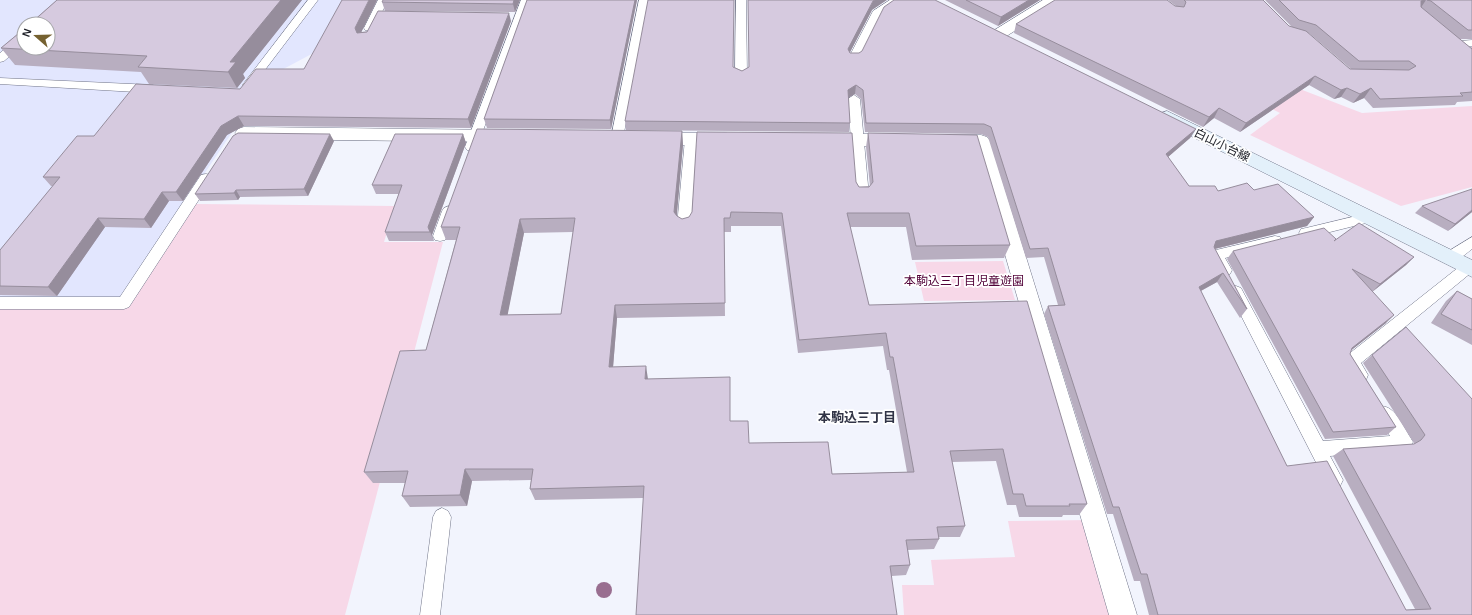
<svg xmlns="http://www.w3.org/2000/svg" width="1472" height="615" viewBox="0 0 1472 615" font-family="Arial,'Noto Sans JP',sans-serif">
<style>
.built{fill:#e2e6fe;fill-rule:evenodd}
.green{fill:#f7d8e8}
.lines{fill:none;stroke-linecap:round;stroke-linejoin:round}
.lane-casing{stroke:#717589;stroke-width:1}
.street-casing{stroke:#717589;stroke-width:1}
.secondary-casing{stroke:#717589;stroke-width:1}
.lane{fill:#fff;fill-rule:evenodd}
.street{fill:#fff;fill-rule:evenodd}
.secondary{fill:#e3f0fa;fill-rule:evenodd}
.tree{fill:#996e90}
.wall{fill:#b8aec0;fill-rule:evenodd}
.shaded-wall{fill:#968d9c}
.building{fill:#d6cadf;stroke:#968d9c;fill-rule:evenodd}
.labels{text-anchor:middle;stroke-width:3.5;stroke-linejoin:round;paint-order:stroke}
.street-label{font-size:12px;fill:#1e2028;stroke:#fff}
.park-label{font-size:12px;fill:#500037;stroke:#fff}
.neighbourhood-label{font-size:13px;font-weight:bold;fill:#313446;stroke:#fff}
</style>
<rect width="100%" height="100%" fill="#f2f4fd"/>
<path class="built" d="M0,0h347l-26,49 -47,25 -41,57 -112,167h-121zM24,24h24v24h-24z"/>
<path class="green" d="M1170,39l192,74 110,-7v81l-71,19 -151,-71 30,-22 -123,-62z
M195,204l200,2 -11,36h59l-98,373h-345v-308l127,1z
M1003,261l12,39 -91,1 -9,-39z
M1090,520l28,95h-214l-2,-30h32l-3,-25 84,-3 -7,-36z"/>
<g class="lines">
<defs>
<path id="lane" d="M308,0h10l-66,87h-8l-2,-2 2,-2z
M378,0h10l-15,30h-8l-1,-2z
M521,0h10l-54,147 -2,3h-8l-2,-3z
M639,0h10l-26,138 -6,4 -6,-4z
M736,0h10l1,76 -6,3 -6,-3z
M890,0h12l-21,15 -21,44 -2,2h-8l-2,-2 25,-48z
M1448,33l12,8 12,-1v6h-19l-10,-10z
M24,35v9l-20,17 -4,1v-9l20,-17z
M0,78l153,7 6,4 -6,4 -153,-9z
M854,95l6,4 9,97 -2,3h-10l-2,-3 -7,-97z
M691,135l6,4 -6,87 -2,3 -5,2 -5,-2 -2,-3 8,-87z
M206,174l5,1 2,3 -84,129 -5,2h-124v-12h120l81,-122z
M449,206l5,2 2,3 -9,25 -2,4 -5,1 -5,-1 -2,-4 9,-25 2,-3z
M1369,213l5,2 2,3 -2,3 -68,17 -5,-1 -2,-4 2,-4 5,-1z
M1275,236l5,1 2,4 -2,4 -55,13 7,12 -2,4 -5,1 -5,-1 -11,-19 2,-4 5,-1z
M1472,237v12c-8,6 -17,16 -28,13l-2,-4 2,-4z
M1469,262l3,1v9l-111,91 7,12 -2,5c-13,4 -18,-8 -23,-18l2,-5 119,-94z
M1236,286l5,2 82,153 67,-5 -14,-24 2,-5c15,-5 25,19 32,30l3,5 -3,5 -6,3 -74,6 13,24 -3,6 -6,2 -6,-2 -99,-194 2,-4z
M442,508l6,3 3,6 -11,98h-20l13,-98 3,-6z"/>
<path id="street" d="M1043,0h19l-3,3 -54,34 -6,2 -6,-2 -2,-3 2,-3z
M244,127l260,3 6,2 3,4 -3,4 -6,2 -260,-3 -6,-2 -3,-4 3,-4z
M653,133h73l6,2 3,4 -3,4 -6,2h-73l-6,-2 -3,-4 3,-4z
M823,134h73l6,2 3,4 -3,4 -6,2h-73l-6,-2 -3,-4 3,-4z
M949,135h32l6,2 3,4 147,474h-28l-135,-468 -31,-2 -3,-4 3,-4z"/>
<path id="secondary" d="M1167,111l305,149v17l-311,-156 -3,-4 3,-4z"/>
</defs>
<use href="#lane" class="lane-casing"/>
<use href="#street" class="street-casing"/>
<use href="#secondary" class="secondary-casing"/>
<use href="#lane" class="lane"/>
<use href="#street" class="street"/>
<use href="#secondary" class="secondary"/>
</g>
<circle class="tree" cx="604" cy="590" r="8"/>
<path class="wall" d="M57,0h245l-59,74 2,4 -8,10 -88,-4 -8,-12 -126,-7 -14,-17z
M377,0l-16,32 150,-11 -40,107 -227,-2 -17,9 -44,66h-14l-18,27 -46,-1 -48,69 -57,-1v-45l53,-64h-2l-8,-9 51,-41 210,-67z
M520,0l-5,12 -130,-1 -3,-9z
M527,0h110l-26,129 -124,-1 -3,-9z
M945,0h95l-42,26z
M1168,0h95l26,26 3,1 -27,-27h207v39h-12l11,9 1,-2v55l-15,1 -2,3 -82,3 -9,-10 -11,5 -12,-6 -7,2 -25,-14 -69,47 -26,-14 -11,9 -189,-94 2,-9 160,-18zM1308,33l2,1 41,35h-1z
M872,10l-22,42v1l346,76 -6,9 -22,19 21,29 29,5 36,-1 60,27 -7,9 -92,23 32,60 -7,9 -23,-36 -16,9 86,175 119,144 9,-1 -82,-153 10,-7 71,-5v-1l-51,-80 9,-8 34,-28 66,288h-323l-9,-34h-6l-21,-67h-6l-63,-200 4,-8 10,-1 -14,-48 -18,1 -38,-121 -7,-3 -116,-2 -4,-33 -6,-5 -7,4 2,25 -1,9 -223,-2 -1,-9 109,-54 8,4z
M682,131l1,14 -7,71 6,3 174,-37 3,5 11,-1 -4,-39 2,-14 142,112 -6,13 -92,2 -6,-33h-56l19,78 218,199 -8,11h-16l-1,2h-43l-3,-12h-9l-11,-44 -44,1 13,64 -5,11h-21v2l-5,10 -26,1 2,15 -4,10 -14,1 -249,-78 -108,2 -5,-11 1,-9 -59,1 -5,25 -57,1 -8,-11 3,-13h-32l-9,-11 62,-122 30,-110h-10l-5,-13zM731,226h50l17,127 85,-7 4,24h2l18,102 -75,2 -83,-31 -19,-22 -82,-42 -35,-12 4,-49 108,-2 -1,-84h7zM573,232l-12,82 -54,1 17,-82z
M463,134l3,9 -34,92 2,6h-45l-4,-9 14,-38h-23l-4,-9z
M334,141l-26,55 -68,1 -2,3 -38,1 -5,-7z
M1422,206l50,6 -24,19 -33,-18z
M1334,241l80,16 -8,8 -34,27 14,31 -35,27 -1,4 46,73 -9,8 -62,4 -98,-180 6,-8z
M1457,291l15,8v46l-41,-22 15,-22z"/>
<path class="shaded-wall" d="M281,0h21l-59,74 2,4 -8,10 -9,-16 2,-10z
M369,0h8l-18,37 -4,-9z
M514,0h6l-5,12 -2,-8z
M635,0h2l-26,129 -1,-9z
M875,0h12l-15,10 -25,48 1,-9 25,-48z
M1029,0h11l-42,26 3,-9z
M1426,0l-6,9 1,-8z
M509,13l2,8 -40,107 -3,-9z
M1315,76l-6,9 -69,47 6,-9z
M856,85l-1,9 -9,5 2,-9z
M1347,88l-6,9 -7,2 7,-9z
M1371,88l-7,10 -11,5 7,-9z
M1219,108l-5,10 -11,9 6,-10z
M238,116l6,10 -17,9 -44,66 -7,-9 45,-66z
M1196,129l-6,9 -29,25 5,-9z
M682,131l1,14 -7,81 -2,-14z
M330,134l4,7 -26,55 -4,-7z
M463,134l3,9 -34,92 2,6 -6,-14z
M236,190l4,7 -2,3 -4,-7z
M162,192l7,9 -18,27 -7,-9z
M1472,210v2l-24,19 7,-7z
M1314,217l-7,9 -97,24 6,-9z
M98,218l7,9 -48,69 -9,-9z
M520,219l4,14 -19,95 -5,-13z
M1414,257l-8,8 -34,27 8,-8z
M1223,273l-6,9 -24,13 6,-8z
M615,305l2,13 -5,62 -3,-13z
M1394,315l-8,8 -42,33 8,-8z
M646,366l2,13h-3z
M465,469l7,12 -5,25 -7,-11z"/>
<path class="building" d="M57,0h224l-51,62h6l-8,10 -90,-5 9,-11 -146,-8 23,-19v19h24v-24h-18z
M342,0h27l-14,28 2,5 10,-1 11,-21 131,2 -41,106 -230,-3 -17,10 -45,66h-14l-18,27 -46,-1 -50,69 -48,-1v-36l60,-73h-17l34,-41h17l42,-52 104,5 16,-20h48z
M383,0h131l-1,4 -131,-2z
M527,0h108l-25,120 -126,-1z
M648,0h86l-1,67 9,4 7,-4 -1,-67h127l-2,1 -25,48 2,4h9l3,-2 22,-44 10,-7h41l261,129 -30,25 23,32h26l3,5 29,-8 7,7 24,-6 36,33 -98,24 -2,6 33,62 -24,-36 -24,14 88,179 40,-5 79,149 25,-1 -88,-160 71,-5 7,-4 4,-5 -53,-80 34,-28 66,72v216h-314l-11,-41h-6l-22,-67h-6l-65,-201 17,-1 -17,-57 -18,1 -39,-122 -7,-3 -118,-1 -3,-33 -7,-5 -8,5 2,33 -225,-2z
M966,0h63l-28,17z
M1055,0h112l8,6 9,1 2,-5 -2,-2h79l26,26 17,5 44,38 59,1 7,-4 -7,-5h-50l-43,-36 -17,-5 -20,-20h146l-4,1v6l51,42v43l-12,1 3,3 -83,3 -9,-11 -11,6 -13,-6 -6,2 -26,-14 -69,47 -27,-15 -10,9 -193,-93z
M1427,0h45v30h-4l-37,-29z
M477,129l205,2 -8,81 3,4 5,3 7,-2 3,-5 5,-80 155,1 4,49 3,5h10l4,-5 -5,-49 109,2 33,110 -94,1 -7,-33h-62l22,92 158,-4 60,203h-18l1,2h-44l-3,-12h-10l-10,-45 -53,2 15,75 -28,1 2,12 -33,1 4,25 -20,1 7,49h-261l8,-129 -114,3 3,-20h-68l-5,26 -58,1 6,-25 -44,1 36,-121 26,-1 34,-123h-19zM731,212l51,1 17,127 87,-7 4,24h3l21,115 -82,2 -4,-32 -79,1 -1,-22h-18v-44l-85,2 1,-13 -37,1 6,-62 110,-2 -1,-85h6zM575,218l-14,96 -61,1 20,-96z
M238,133l92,1 -26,55 -68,1 -2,3 -39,1 38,-58z
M395,134h68l-35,93 2,5h-45l17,-47h-30z
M1472,189v21l-17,14 -33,-18z
M1359,223l55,34 -34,27 -28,-15 42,46 -42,33 -2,6 46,73 -63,5 -100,-181 91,-23 12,11 -2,2z
M1457,291l15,8v31l-31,-16z"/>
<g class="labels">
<g class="street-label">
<text transform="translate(1222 145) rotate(26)" y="4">白山小台線</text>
</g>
<g class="park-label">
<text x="964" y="285">本駒込三丁目児童遊園</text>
</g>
<g class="neighbourhood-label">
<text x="857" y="422">本駒込三丁目</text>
</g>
</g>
<g transform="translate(36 36) rotate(290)"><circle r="19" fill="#ffffff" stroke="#a5a6a9"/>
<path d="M0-3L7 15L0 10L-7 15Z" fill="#756130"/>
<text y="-6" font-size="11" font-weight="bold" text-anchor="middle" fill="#1e2028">N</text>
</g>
</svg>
